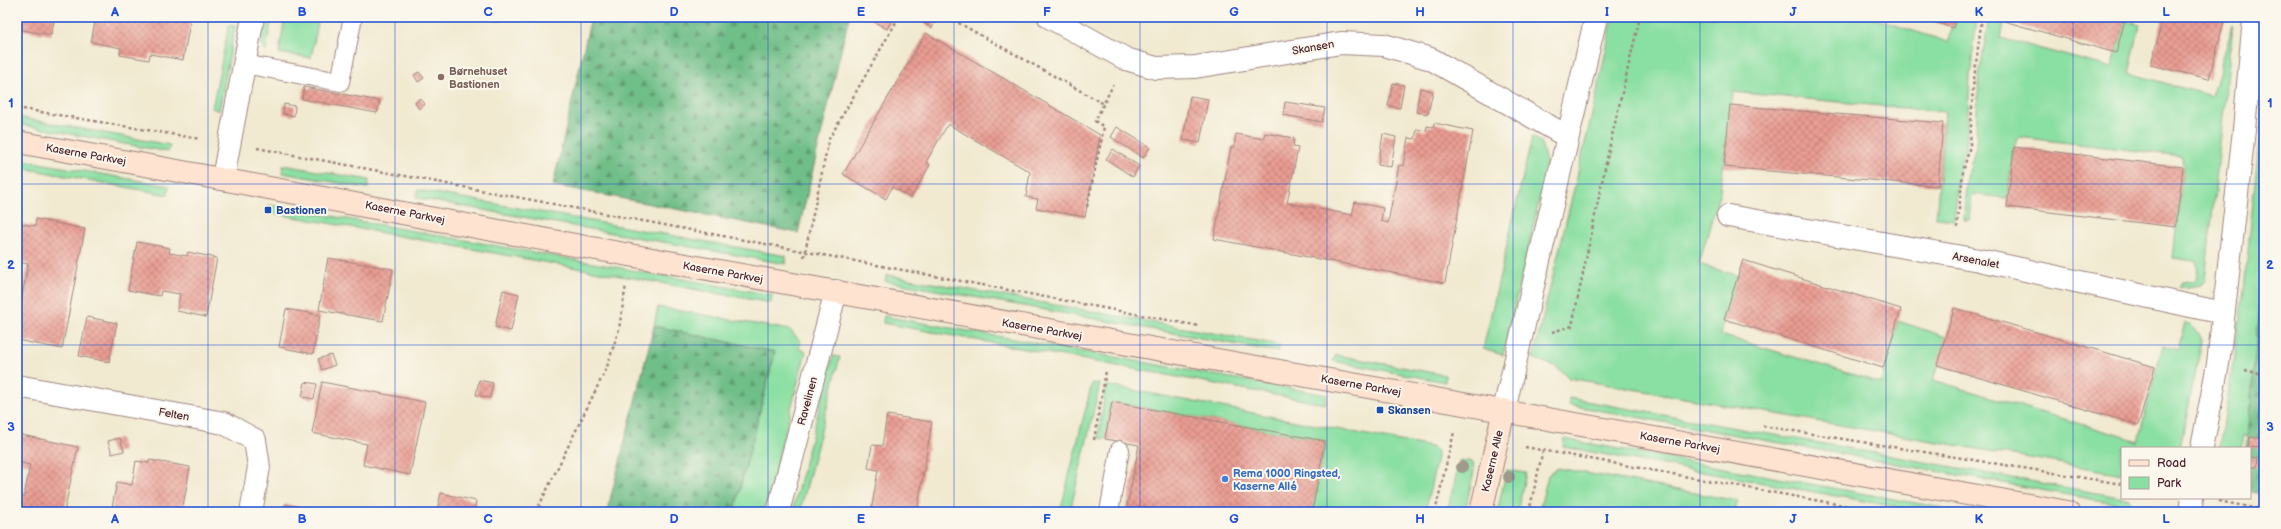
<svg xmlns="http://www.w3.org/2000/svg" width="2281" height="529" viewBox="0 0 2281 529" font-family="'Balsamiq Sans',sans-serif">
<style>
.green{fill:#8adfa2;stroke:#6a7f66}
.forest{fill:url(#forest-firs);stroke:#5c6e5a}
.building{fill:url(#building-cross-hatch)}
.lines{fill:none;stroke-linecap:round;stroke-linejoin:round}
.lane-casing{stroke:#9e847e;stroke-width:20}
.street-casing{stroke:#9e847e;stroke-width:24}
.secondary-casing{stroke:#9e847e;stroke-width:24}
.path{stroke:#9e847e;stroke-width:2.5;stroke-dasharray:3 3;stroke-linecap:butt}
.lane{stroke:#fff;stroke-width:18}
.street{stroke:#fff;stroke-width:22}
.secondary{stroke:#fee3d1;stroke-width:22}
.tree{fill:#a09a8a}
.grid{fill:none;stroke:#1d4ed8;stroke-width:1;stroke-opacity:0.55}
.education-dot{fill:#8d6e63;stroke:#fbf7ec;stroke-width:1.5}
.transit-dot{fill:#1a4fb4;stroke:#fbf7ec;stroke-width:1.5}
.shop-dot{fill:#3f7fe0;stroke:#fbf7ec;stroke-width:1.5}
.labels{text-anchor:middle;stroke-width:4;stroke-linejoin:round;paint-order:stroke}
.street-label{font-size:11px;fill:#4a1f2b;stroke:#fbf7ec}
.education-label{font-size:11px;font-weight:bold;fill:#785e54;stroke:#fbf7ec;text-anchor:start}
.transit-label{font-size:11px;font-weight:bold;fill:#164399;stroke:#fbf7ec;text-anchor:start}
.shop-label{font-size:11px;font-weight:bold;fill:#366cbe;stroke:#fbf7ec;text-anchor:start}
.neatline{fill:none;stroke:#1d4ed8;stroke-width:1.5}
.grid-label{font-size:13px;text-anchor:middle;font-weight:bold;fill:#1d4ed8}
</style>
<defs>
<pattern id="forest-firs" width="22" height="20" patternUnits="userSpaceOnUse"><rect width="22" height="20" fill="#6fbe88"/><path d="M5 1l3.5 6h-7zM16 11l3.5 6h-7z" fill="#5d9a6f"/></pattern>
<pattern id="building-cross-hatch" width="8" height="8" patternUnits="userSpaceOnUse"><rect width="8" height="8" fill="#e99d93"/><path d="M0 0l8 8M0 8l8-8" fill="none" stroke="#bf7f78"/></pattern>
</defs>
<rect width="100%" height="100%" fill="#fbf7ec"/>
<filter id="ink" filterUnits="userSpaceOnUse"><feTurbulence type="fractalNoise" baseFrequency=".025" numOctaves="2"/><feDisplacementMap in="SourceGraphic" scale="8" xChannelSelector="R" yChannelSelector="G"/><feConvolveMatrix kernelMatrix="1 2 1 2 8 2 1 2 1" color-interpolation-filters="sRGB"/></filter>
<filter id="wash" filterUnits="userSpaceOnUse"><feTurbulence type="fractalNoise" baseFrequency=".012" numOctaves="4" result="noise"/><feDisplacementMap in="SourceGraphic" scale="16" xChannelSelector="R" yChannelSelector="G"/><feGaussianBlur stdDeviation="0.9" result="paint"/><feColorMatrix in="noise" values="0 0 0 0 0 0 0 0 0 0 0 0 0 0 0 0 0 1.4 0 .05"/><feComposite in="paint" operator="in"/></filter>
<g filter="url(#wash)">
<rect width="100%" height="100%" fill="#f1ead1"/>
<path class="green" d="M266,17h6l-6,34 -3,-1 -2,-9z
M285,17h34l-8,41 -32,-5z
M1613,17h257l78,25 8,-25h21l-7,59 -4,73 -6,16 -6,55 -18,-2 9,-106 -212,-20 -13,99 -21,73 39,12 -14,43 -3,16 160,48 17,-62 48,16 -13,43 205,61 25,-96 15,5 7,-28c9,3 13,9 17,18l-22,108h-58v26l-553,-96 -14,-12 -22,-8 62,-256z
M1989,17h16l-4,21 111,30 13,-47 15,4 -11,48 82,23 22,-71 -28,255 -4,5 -22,3 3,-6 14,-2 2,-14 -3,-5 -22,-3 10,-91 -1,-11 -164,-19 -4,10 -7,51 -35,-4 -3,26h-5l2,-37 12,-45 -2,-8 3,-53z
M229,25l6,1 -16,85 -7,-3z
M2264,95v170l-17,172 -4,-1 -2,12h-21l24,-158z
M17,117l153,28 -2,7 -151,-28z
M1532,137l9,5 5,21 -1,13 -42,179 -20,-6z
M17,159l152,27 -1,9 -151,-28z
M283,165l86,15 -1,8 -86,-15z
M418,190l368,66v8l-370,-66z
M269,205l503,90 -1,8 -505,-91z
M887,275l393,70 -2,7 -393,-71z
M658,307l132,23 11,12 -2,7 7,2 -42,161h-30l41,-160 -121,-26z
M884,316l443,79 -2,9 -442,-81z
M1336,355l109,20v7l-112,-21z
M833,356l7,1 -40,155h-8z
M1092,383l8,1 -30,128h-10z
M1106,385l325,62 6,4v7l-12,54h-113l13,-71 -213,-39 -7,37 -7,-1z
M1569,398l561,101v7l-561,-101z
M1564,439l401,73h-40l-362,-65z
M1460,460l13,2 1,9 -9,41h-18z
M1558,468l180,33 -4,11h-195l9,-37z
M1507,470l19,3 -9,39h-20z"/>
<path class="forest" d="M591,17h258l-51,216 -245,-48z
M2264,265v229l-14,-2v-44h-4z
M654,326l121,26 -41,160h-127z"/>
<g id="blocks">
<path class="building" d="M17,17h38l-4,18 -34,-6z
M96,17h95l-8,43 -33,-6 -1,6 -29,-5 1,-7 -30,-6z
M484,17h16l-1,5 -15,-3z
M866,17h26l1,1 -6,11z
M914,17h24l-6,11z
M1919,17h37l-3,11z
M2005,17h121l-10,36 -112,-32z
M2163,17h62l-16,62 -58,-14z
M926,33l174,102 -15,82 -49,-9 2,-9 -12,-2 4,-25 -82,-48 -22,38 4,3 -19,33 -19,-11 -6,12 -43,-25z
M419,72l5,6 -6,4 -4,-7z
M1393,83l11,2 -4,23 -12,-2z
M304,87l76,14 -3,12 -75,-14z
M1420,88l13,3 -5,23 -12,-2z
M1190,96l18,3 -8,44 -17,-3z
M420,98l5,6 -6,5 -4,-6z
M1285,102l40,6 -3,14 -39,-7z
M284,104l11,2 -1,10 -11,-2z
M1730,105l213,18 -5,63 -214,-19z
M1434,123l39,8 -28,152 -231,-44 17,-92h3l2,-13 28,5 1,-6 29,5 -1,9 5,1 -11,55 65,12 3,-13 28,6 -2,13 7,2 11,-58 4,1 5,-28 7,1 2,-10 9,2 1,-5 6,1z
M1117,127l33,20 -7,11 -32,-21z
M1383,134l13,3 -5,30 -13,-2z
M2014,147l169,20 -7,60 -169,-20z
M1113,149l26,17 -6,11 -27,-18z
M36,219l49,10 -23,120 -45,-9v-16l11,-60 -11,-2v-39l18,3z
M137,242l33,6 -1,5 18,3 1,-4 29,6 -11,59 -29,-6 3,-17 -19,-3 -1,5 -32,-6z
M328,258l65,11 -10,52 -64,-11z
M1743,260l158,49 -18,59 -159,-49z
M503,290l16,4 -8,37 -16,-4z
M1954,308l201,59 -17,58 -201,-60z
M286,309l34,6 -7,39 -34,-7z
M87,317l30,6 -8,39 -30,-6z
M331,355l4,10 -13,5 -4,-11z
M479,380l14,3 -3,15 -14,-3z
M305,382l12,2 -3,15 -12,-2z
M322,382l103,20 -15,73 -47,-10 4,-21 -55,-11z
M1112,402l213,39 -13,71h-186l13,-67 -34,-6z
M887,415l45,7 -15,90h-46l7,-42 -10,-2 4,-23 10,1z
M17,434l61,13 -14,65h-47v-17l7,2 6,-32 -13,-3z
M2250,437l14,2 -1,9 -15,-1z
M120,438l4,13 -12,3 -4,-13z
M2250,457l8,1 -1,9h-7z
M149,460l41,7 -8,45h-71l6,-30 15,3 4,-24 13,2z
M441,493l35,8 -2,11 -37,-1z
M285,504l15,3 -1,5h-15z"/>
</g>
</g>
<g filter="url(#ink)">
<use href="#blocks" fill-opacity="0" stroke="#9e847e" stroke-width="1"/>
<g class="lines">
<defs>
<path id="lane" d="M244,64l96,18 13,-65
M1109,512l11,-62"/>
<path id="street" d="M1049,17l77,42 30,9 39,-1 146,-24 43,2 47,14 137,78
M223,178l30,-161
M1728,216l251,44 244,53
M17,386l207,37 31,17 4,27 -8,45
M1504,410l92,-393
M2202,448l16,-84 26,-234 10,-113
M778,512l58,-221
M2190,512l2,-14"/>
<path id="secondary" d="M17,142c206,36 412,77 618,114 477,86 955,170 1433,256
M1481,512l23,-102"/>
</defs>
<use href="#lane" class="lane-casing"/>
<use href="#street" class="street-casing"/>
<use href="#secondary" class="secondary-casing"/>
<path class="path" d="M948,17l156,87
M17,108l183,31
M257,148l942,178
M1087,207l17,-80 -9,-6 18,-36
M1957,228l6,-56 7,-26 3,-59 9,-70
M804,257l25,-118 70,-122
M1552,332l20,-6 38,-182 30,-127
M2245,370l19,5
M1763,426l359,58
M1094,440l12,-69
M1525,447l355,65
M2219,501l45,9
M536,512l71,-145 12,-38 7,-44
M1435,512l19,-80
M1529,512l14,-62"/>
<use href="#lane" class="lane"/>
<use href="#street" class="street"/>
<use href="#secondary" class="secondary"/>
</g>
<g class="tree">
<circle cx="1462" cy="467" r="6"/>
<circle cx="1509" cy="477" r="6"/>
</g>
</g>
<path class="grid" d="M208,17v495M395,17v495M581,17v495M768,17v495M954,17v495M1140,17v495M1327,17v495M1513,17v495M1700,17v495M1886,17v495M2073,17v495M17,184h2247M17,345h2247"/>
<circle class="education-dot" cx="441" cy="77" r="4"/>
<g class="transit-dot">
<rect x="264" y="206" width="8" height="8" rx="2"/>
<rect x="1376" y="406" width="8" height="8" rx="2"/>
</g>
<circle class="shop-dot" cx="1225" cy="479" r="4"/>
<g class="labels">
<g class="street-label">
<text transform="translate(1313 47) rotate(-10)" y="4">Skansen</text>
<text transform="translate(86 154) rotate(10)" y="4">Kaserne Parkvej</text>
<text transform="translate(405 212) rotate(11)" y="4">Kaserne Parkvej</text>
<text transform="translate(1976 260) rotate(11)" y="4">Arsenalet</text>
<text transform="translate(723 272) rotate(10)" y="4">Kaserne Parkvej</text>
<text transform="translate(1042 329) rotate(10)" y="4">Kaserne Parkvej</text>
<text transform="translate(1361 385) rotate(10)" y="4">Kaserne Parkvej</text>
<text transform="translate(807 401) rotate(-75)" y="4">Ravelinen</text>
<text transform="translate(174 414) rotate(10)" y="4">Felten</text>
<text transform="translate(1680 442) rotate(10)" y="4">Kaserne Parkvej</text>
<text transform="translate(1492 461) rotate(-77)" y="4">Kaserne Alle</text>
</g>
<g class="education-label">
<text x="449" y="75">Børnehuset<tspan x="449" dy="13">Bastionen</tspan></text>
</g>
<g class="transit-label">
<text x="276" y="214">Bastionen</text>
<text x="1388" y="414">Skansen</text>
</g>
<g class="shop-label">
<text x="1233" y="477">Rema 1000 Ringsted,<tspan x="1233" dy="13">Kaserne Allé</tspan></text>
</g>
</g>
<rect width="2281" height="529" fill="none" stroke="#fbf7ec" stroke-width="44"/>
<rect x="2121" y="447" width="130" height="52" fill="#fbf7ec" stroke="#b4a19f"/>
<rect x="2129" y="460" width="20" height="6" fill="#fee3d1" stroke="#b4a19f"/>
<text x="2157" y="467" font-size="12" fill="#4a1f2b">Road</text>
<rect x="2129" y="477" width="20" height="12" fill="#8adfa2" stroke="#b4a19f"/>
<text x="2157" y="487" font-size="12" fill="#4a1f2b">Park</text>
<rect x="22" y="22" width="2237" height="485" class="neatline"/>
<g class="grid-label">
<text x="115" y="16">A</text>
<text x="302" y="16">B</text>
<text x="488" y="16">C</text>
<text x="674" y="16">D</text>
<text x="861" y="16">E</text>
<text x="1047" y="16">F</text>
<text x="1234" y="16">G</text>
<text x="1420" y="16">H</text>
<text x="1607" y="16">I</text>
<text x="1793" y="16">J</text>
<text x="1979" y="16">K</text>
<text x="2166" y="16">L</text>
<text x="11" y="107">1</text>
<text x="2270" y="107">1</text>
<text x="11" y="269">2</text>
<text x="2270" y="269">2</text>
<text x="11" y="431">3</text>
<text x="2270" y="431">3</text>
<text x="115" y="523">A</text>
<text x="302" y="523">B</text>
<text x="488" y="523">C</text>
<text x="674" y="523">D</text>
<text x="861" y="523">E</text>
<text x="1047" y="523">F</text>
<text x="1234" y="523">G</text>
<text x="1420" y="523">H</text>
<text x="1607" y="523">I</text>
<text x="1793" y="523">J</text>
<text x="1979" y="523">K</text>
<text x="2166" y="523">L</text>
</g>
</svg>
